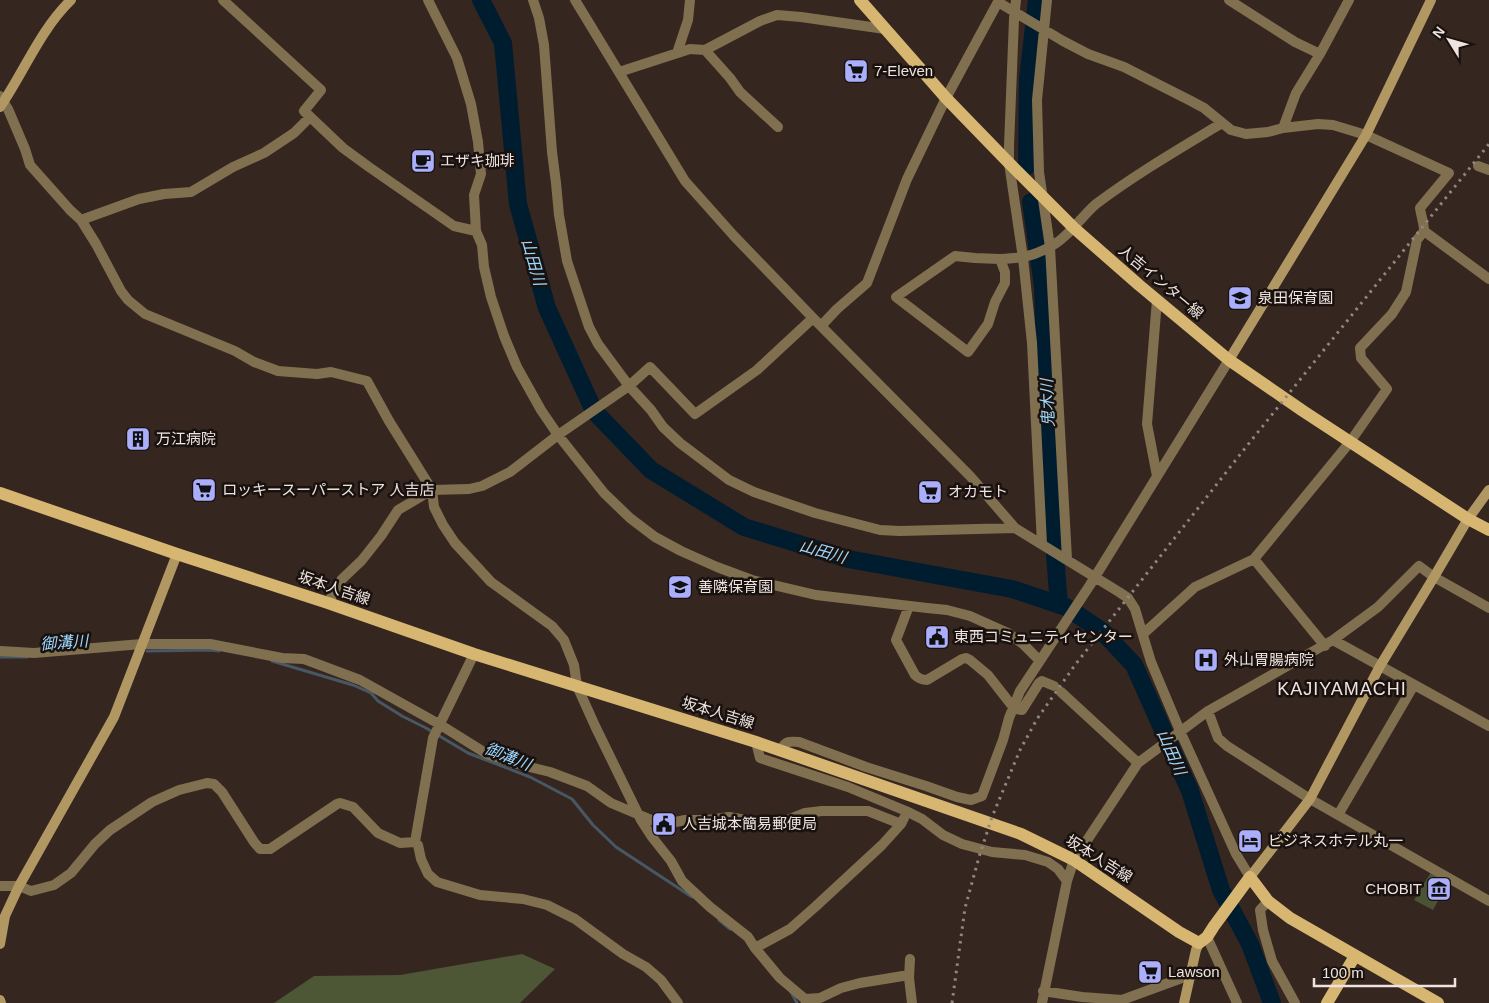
<svg xmlns="http://www.w3.org/2000/svg" width="1489" height="1003" viewBox="0 0 1489 1003" font-family="Helvetica,'Noto Sans JP',sans-serif">
<style>
.green{fill:#4a5333}
.forest{fill:#4d5635}
.lines{fill:none;stroke-linecap:round;stroke-linejoin:round}
.stream{stroke:#475864;stroke-width:3}
.river{stroke:#001d30;stroke-width:18}
.street{stroke:#807050;stroke-width:10}
.secondary{stroke:#b19863;stroke-width:10}
.primary{stroke:#d7b671;stroke-width:12}
.rail{stroke:#938580;stroke-width:3;stroke-dasharray:2.5 5;stroke-linecap:butt}
.labels{text-anchor:middle;stroke-width:5;stroke-linejoin:round;paint-order:stroke}
.poi-label{font-size:15px;fill:#eee3df;stroke:#18110e;text-anchor:start}
.street-label{font-size:15px;fill:#eee3df;stroke:#18110e}
.water-label{font-size:16px;font-style:italic;fill:#9cd7ff;stroke:#18110e}
.quarter-label{font-size:18px;letter-spacing:1px;fill:#eee3df;stroke:#18110e}
</style>
<rect width="100%" height="100%" fill="#362620"/>
<path class="green" d="M1431,872l18,9 -16,29 -19,-10z"/>
<path class="forest" d="M522,954l33,15 -35,34h-246l40,-27 86,-1z"/>
<g class="lines">
<path class="stream" d="M147,651l64,-1 8,1
M0,657h27
M272,661l81,24 18,8 7,8 24,15 24,12 42,25 62,24 42,22 21,26 23,22 76,50
M719,920l11,9
M791,992l6,11"/>
<path class="river" d="M481,0l22,43 15,161 29,104 47,103 57,59 93,57 104,32 164,30 54,18 36,24 32,34 56,126 31,99 29,54 22,59
M1027,166l1,-87 9,-79
M1031,202l12,84 6,195 10,124"/>
<path class="street" d="M223,0l98,90 -17,21 39,37 26,19 85,59 22,5
M428,0l29,58 14,46 7,38 3,32 -7,21 2,36 6,14 2,22 7,30 13,39 13,31 24,43 17,25 46,58 26,25 25,19 26,14 36,16 35,13 64,15 111,13 20,2 23,6 38,17 15,11 16,16
M533,0l6,18 5,27 8,107 4,31 3,32 8,46 22,66 9,17 31,42 22,24 12,17 17,16 49,37 25,12 61,21 65,17 20,1 115,-3
M575,0l110,181 49,55 79,82 157,158 45,52 104,64 9,6 7,11 16,53 29,69 56,123 14,23
M1016,0l-2,19 -5,127v17l14,95 9,85 10,201
M1047,0l-10,100 2,72 11,75 17,312
M1229,0l66,42 25,12 -24,39 -13,35
M998,2l65,39 25,13 36,13 67,34 13,7 27,22 15,4 22,-2 15,-4 35,-4 15,1 33,10 83,38 -29,35c1,8 4,15 4,23l65,48
M705,50l25,28 10,14 38,35
M677,53l11,-33 2,-20
M1320,54l29,-54
M619,72l71,-23 15,1 55,-29 17,-6 24,2 84,12
M0,96l8,13 17,40 5,16 40,45 11,10 15,24 25,47 7,9 17,14 90,37 19,11 24,9 39,3 14,-2 36,9 22,40 43,69 2,17 9,18 12,18 36,39 61,44 12,14 10,25 3,21 19,42 45,92 11,17 19,24 11,20 28,26 38,30 7,11 25,30 25,21 1,4
M1478,166l11,4
M81,220l58,-21 25,-5 27,-2 42,-25 31,-14 30,-20 16,-16
M1000,259l-25,-1 -20,-2 -59,41 72,55 20,-28 7,-22 10,-19v-11l-5,-13c20,-1 31,-2 48,-11 19,-9 33,-31 48,-44 40,-30 83,-55 126,-81
M1157,300l-10,124 10,52
M821,326l16,-17 30,-26 40,-104 39,-81 53,-98
M1254,559l71,87
M328,603l8,-15 6,-9 20,-19 19,-24 17,-26 34,-20 37,-1 13,-3 28,-14 48,-37 71,-49 21,-19 45,47 62,-44 56,-52
M909,606l-13,34 19,35c4,4 7,5 12,5l35,-21 4,-1 4,2 18,15 25,32 4,2 5,1 17,-27 3,-2 12,5
M1143,634l52,-47 59,-28 96,-117 37,-53 -26,-31 -1,-10 32,-34 14,-22 11,-52 7,-9
M1333,640l156,86
M0,651l34,2 108,-9h68l72,14 22,1 56,21 79,44 48,30 26,9 37,9 37,14 24,17 43,18 17,2 14,-3h22l22,-3 46,8 30,-12 17,-2h46l33,13
M474,654l-41,84 -18,104 3,3 3,14 7,15 9,8 43,13 43,4 24,6 28,14 48,35 23,13 15,13 17,23
M1061,692l77,71
M1208,711l10,27 9,8 83,53 179,102
M756,742l4,16 88,29 58,24 16,8 21,16 19,9 30,8 33,3 23,7 10,7 9,12
M781,750c4,-9 8,-9 18,-8l67,25 60,19 31,11 14,3 11,-4 21,-56 6,-22 11,-27 70,-106 139,-225
M1338,815l76,-130
M0,886h19l12,5 23,-6 17,-12 24,-29 15,-14 42,-28 27,-12 28,-7 7,1 8,8 32,50 6,7h10l67,-45 3,-1 13,4 25,26 22,10 15,-1
M1268,901l-8,9 3,20 9,31 23,42
M1207,937l30,66
M755,948l35,-19 25,-22 67,-62 19,-21 3,-6
M910,959l-1,19 3,25
M1043,991l39,6 40,3 68,-25
M805,999l15,-1 21,-10 19,-5 49,-8
M1042,1003l25,-122 7,-21 64,-97 70,-52 125,-71 45,-33 41,-41 15,11 55,31"/>
<path class="secondary" d="M0,107c24,-35 40,-77 71,-107
M1229,360l137,-225 65,-135
M1250,877l60,-78 70,-133 54,-89 34,-58 21,-29
M0,944l5,-28 14,-30 95,-169 63,-163
M0,1000l1,3
M1184,1003l12,-53 3,-7"/>
<path class="primary" d="M860,0l86,98 63,65 65,65 65,57 90,75 74,51 165,108 21,11
M0,493l177,61 151,49 146,51 282,88 265,92 53,26 105,72 20,11 8,-6 7,-11 36,-49 18,24 22,17 148,85
M1327,1003l28,-47"/>
<path class="rail" d="M952,1003l13,-95 14,-51 13,-40 10,-24 18,-43 17,-31 38,-54 171,-218 243,-303"/>
</g>
<defs>
<symbol id="supermarket-square" viewBox="-11 -11 22 22"><rect x="-9" y="-9" width="18" height="18" rx="4" fill="#abaffb" stroke="#18110e"/><path d="M-6-5.5h2.5l.6 2H6L4.5 2H-2.5L-4.4-4H-6ZM-1.5 3.2a1.3 1.3 0 1 0 .1 0ZM3 3.2a1.3 1.3 0 1 0 .1 0Z" fill="#111"/></symbol>
<symbol id="cafe-square" viewBox="-11 -11 22 22"><rect x="-9" y="-9" width="18" height="18" rx="4" fill="#abaffb" stroke="#18110e"/><path d="M-5.5-4.5H6V0H3Q3 3.5 0 3.5H-2.5Q-5.5 3.5-5.5 0ZM3-3.2v2h1.7v-2ZM-6 4.5H4V6H-6Z" fill="#111"/></symbol>
<symbol id="school-square" viewBox="-11 -11 22 22"><rect x="-9" y="-9" width="18" height="18" rx="4" fill="#abaffb" stroke="#18110e"/><path d="M0-5L7-2L0 1L-7-2ZM-4 1L0 2.5L4 1V4Q0 6-4 4Z" fill="#111"/></symbol>
<symbol id="building-square" viewBox="-11 -11 22 22"><rect x="-9" y="-9" width="18" height="18" rx="4" fill="#abaffb" stroke="#18110e"/><path d="M-4-6H4V6H1V3H-1V6H-4ZM-2.5-4.3h1.7v1.8h-1.7ZM.8-4.3h1.7v1.8H.8ZM-2.5-1h1.7V.8h-1.7ZM.8-1h1.7V.8H.8Z" fill="#111"/></symbol>
<symbol id="civic-square" viewBox="-11 -11 22 22"><rect x="-9" y="-9" width="18" height="18" rx="4" fill="#abaffb" stroke="#18110e"/><path d="M-.6-6.5H3V-4.5H.6V-3L4-1V1h2V6H-6V1h2V-1L-.6-3ZM-1.2 2.5V6h2.4V2.5Z" fill="#111"/></symbol>
<symbol id="hospital-square" viewBox="-11 -11 22 22"><rect x="-9" y="-9" width="18" height="18" rx="4" fill="#abaffb" stroke="#18110e"/><path d="M-5-5h3v3.5h4V-5h3V5h-3V1.5h-4V5h-3Z" fill="#111"/></symbol>
<symbol id="hotel-square" viewBox="-11 -11 22 22"><rect x="-9" y="-9" width="18" height="18" rx="4" fill="#abaffb" stroke="#18110e"/><path d="M-6-4.5h1.5V1H6V5H4.5V3h-9V5H-6ZM-4 0a1.8 1.8 0 1 1 3.6 0ZM.5 0V-2.5h3Q6-2.5 6 0Z" fill="#111"/></symbol>
<symbol id="museum-square" viewBox="-11 -11 22 22"><rect x="-9" y="-9" width="18" height="18" rx="4" fill="#abaffb" stroke="#18110e"/><path d="M0-6L6-3V-2H-6V-3ZM-5-1h2V3h-2ZM-1-1h2V3h-2ZM3-1h2V3H3ZM-6 4H6V6H-6Z" fill="#111"/></symbol>
</defs>
<g fill-rule="evenodd">
<use href="#supermarket-square" x="842" y="57" width="28" height="28"/>
<use href="#cafe-square" x="409" y="147" width="28" height="28"/>
<use href="#school-square" x="1226" y="284" width="28" height="28"/>
<use href="#building-square" x="124" y="425" width="28" height="28"/>
<use href="#supermarket-square" x="190" y="476" width="28" height="28"/>
<use href="#supermarket-square" x="916" y="478" width="28" height="28"/>
<use href="#school-square" x="666" y="573" width="28" height="28"/>
<use href="#civic-square" x="923" y="623" width="28" height="28"/>
<use href="#hospital-square" x="1192" y="646" width="28" height="28"/>
<use href="#civic-square" x="650" y="810" width="28" height="28"/>
<use href="#hotel-square" x="1236" y="827" width="28" height="28"/>
<use href="#museum-square" x="1425" y="875" width="28" height="28"/>
<use href="#supermarket-square" x="1136" y="958" width="28" height="28"/>
</g>
<g class="labels">
<g class="poi-label">
<text x="874" y="76">7-Eleven</text>
<text x="440" y="166">エザキ珈琲</text>
<text x="1258" y="303">泉田保育園</text>
<text x="156" y="444">万江病院</text>
<text x="222" y="495">ロッキースーパーストア 人吉店</text>
<text x="948" y="497">オカモト</text>
<text x="698" y="592">善隣保育園</text>
<text x="954" y="642">東西コミュニティセンター</text>
<text x="1224" y="665">外山胃腸病院</text>
<text x="682" y="829">人吉城本簡易郵便局</text>
<text x="1268" y="846">ビジネスホテル丸一</text>
<text x="1422" y="894" text-anchor="end">CHOBIT</text>
<text x="1168" y="977">Lawson</text>
</g>
<g class="street-label">
<text transform="translate(1161 282) rotate(40)" y="5">人吉インター線</text>
<text transform="translate(334 588) rotate(19)" y="5">坂本人吉線</text>
<text transform="translate(718 713) rotate(17)" y="5">坂本人吉線</text>
<text transform="translate(1099 859) rotate(32)" y="5">坂本人吉線</text>
</g>
<g class="water-label">
<text transform="translate(534 262) rotate(74)" y="6">山田川</text>
<text transform="translate(1047 403) rotate(-92)" y="6">鬼木川</text>
<text transform="translate(823 551) rotate(16)" y="6">山田川</text>
<text transform="translate(64 642) rotate(-4)" y="6">御溝川</text>
<text transform="translate(1172 752) rotate(66)" y="6">山田川</text>
<text transform="translate(508 756) rotate(22)" y="6">御溝川</text>
</g>
<g class="quarter-label">
<text x="1342" y="695">KAJIYAMACHI</text>
</g>
</g>
<g transform="translate(1449 40) rotate(307)" stroke="#18110e" stroke-width="4" paint-order="stroke">
<path d="M0-4L9 19L0 12L-9 19Z" fill="#eee3df"/>
<text y="-8" font-size="14" font-weight="bold" text-anchor="middle" fill="#eee3df">N</text>
</g>
<path d="M1314 978v8h141v-8" fill="none" stroke="#eee3df" stroke-width="2.5"/>
<text x="1322" y="978" font-size="15" fill="#eee3df" stroke="#18110e" stroke-width="4" paint-order="stroke">100 m</text>
</svg>
